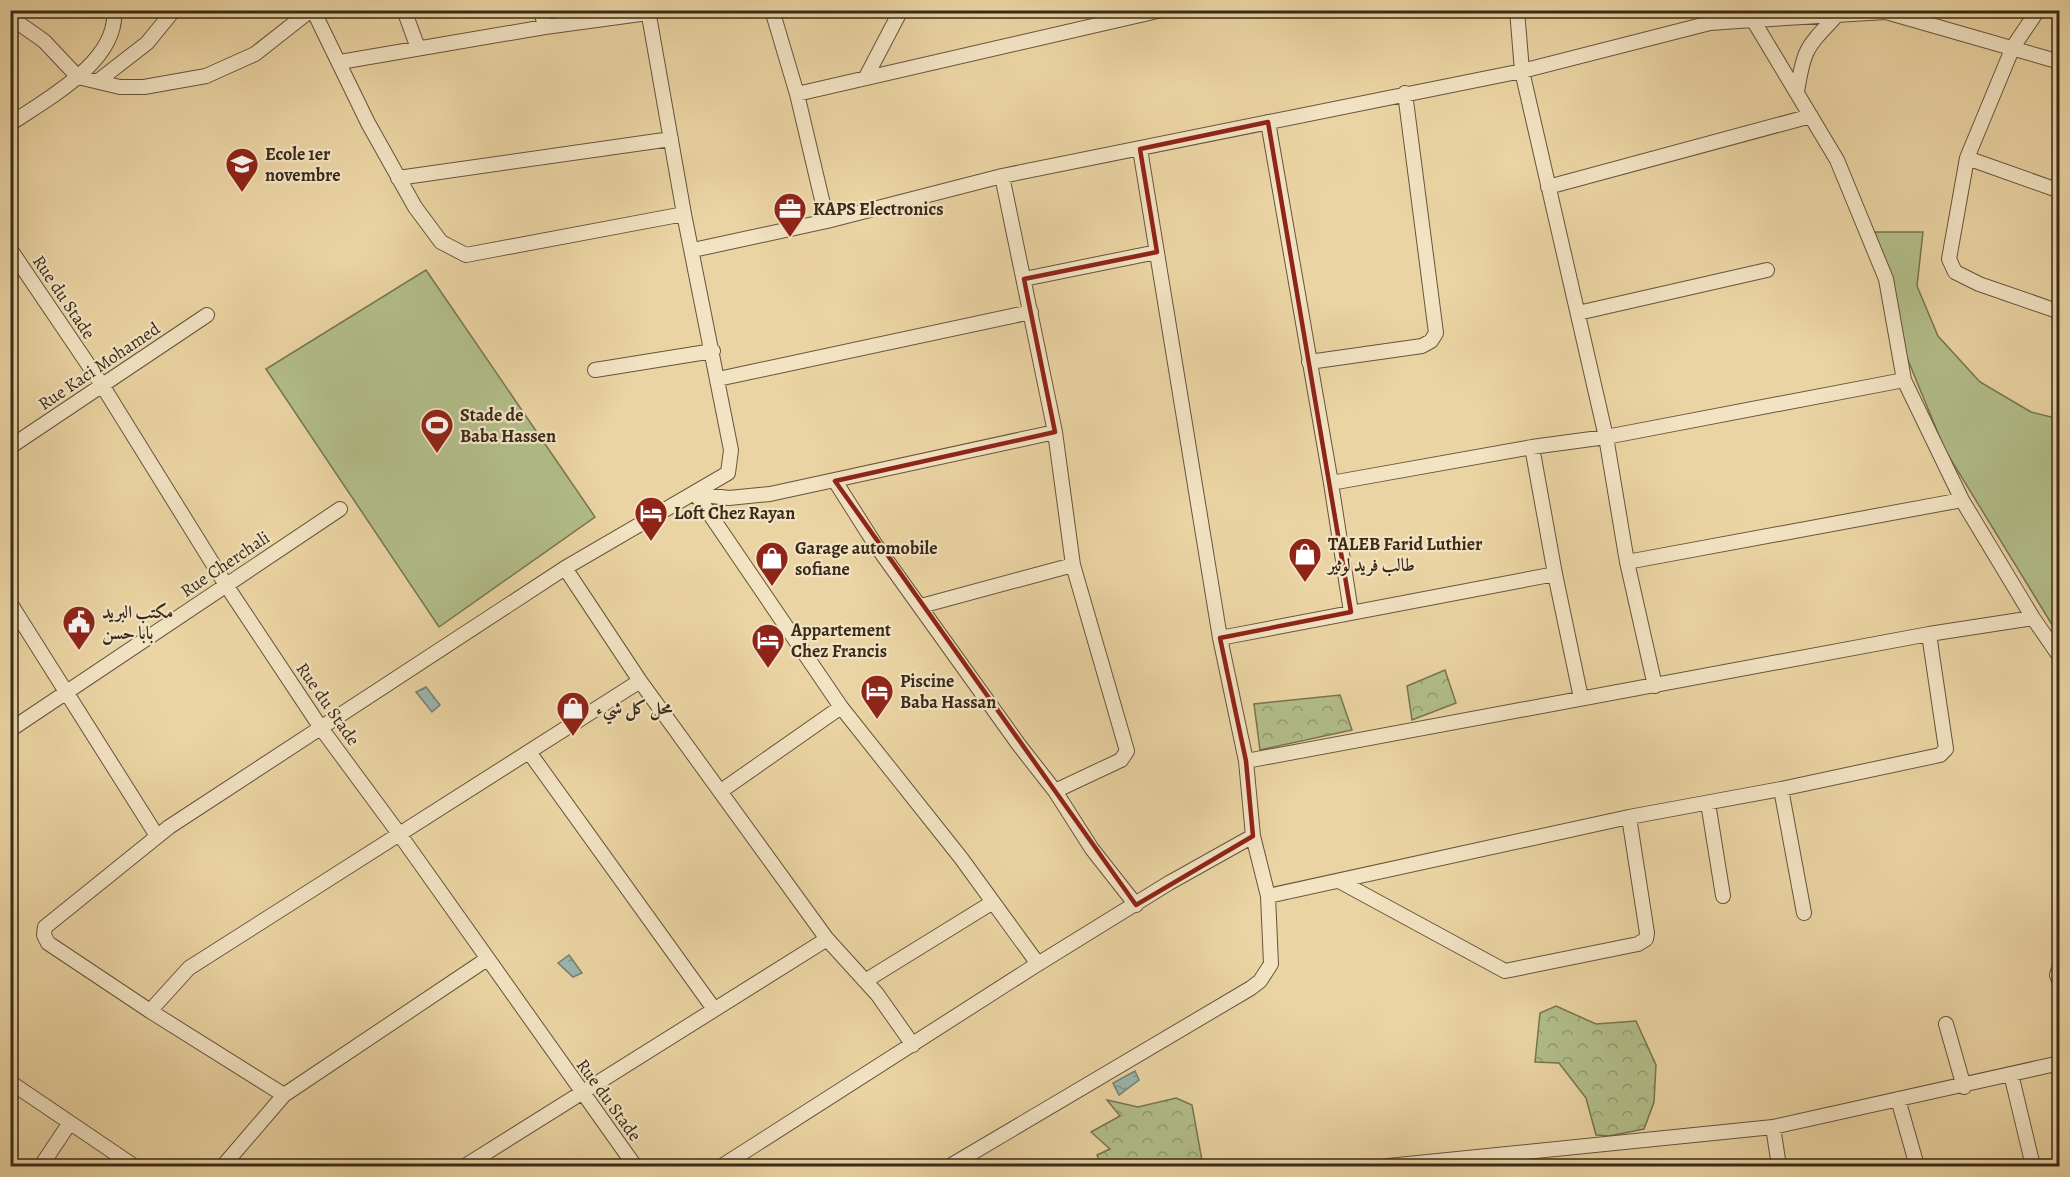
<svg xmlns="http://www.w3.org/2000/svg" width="2070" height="1177" viewBox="0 0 2070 1177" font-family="Alegreya,Amiri,serif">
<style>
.green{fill:#b2be89;stroke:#767452;stroke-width:1.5}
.park{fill:url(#park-crowns);stroke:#767452;stroke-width:1.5}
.water{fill:url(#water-ripples);stroke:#747f73;stroke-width:1.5}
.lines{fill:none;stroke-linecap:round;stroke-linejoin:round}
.street-casing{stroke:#66543c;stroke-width:16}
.street{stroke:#f2e3c3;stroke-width:14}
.marked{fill:none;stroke:#8f2418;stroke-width:4.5;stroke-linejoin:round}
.labels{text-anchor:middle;stroke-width:4.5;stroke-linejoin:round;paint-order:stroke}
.poi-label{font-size:18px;font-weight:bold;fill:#392a1a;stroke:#f2e3c3;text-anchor:start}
.street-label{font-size:18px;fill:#392a1a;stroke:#f2e3c3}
</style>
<defs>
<pattern id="park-crowns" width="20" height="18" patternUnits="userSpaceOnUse" patternTransform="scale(1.5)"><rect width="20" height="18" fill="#b2be89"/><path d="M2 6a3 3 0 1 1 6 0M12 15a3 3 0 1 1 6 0" fill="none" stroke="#929b6f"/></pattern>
<pattern id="water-ripples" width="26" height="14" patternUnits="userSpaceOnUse" patternTransform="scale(1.5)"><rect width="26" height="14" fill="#9bb7af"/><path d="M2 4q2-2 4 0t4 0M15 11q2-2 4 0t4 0" fill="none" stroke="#7f958e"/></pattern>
</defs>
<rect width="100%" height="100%" fill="#ebd4a3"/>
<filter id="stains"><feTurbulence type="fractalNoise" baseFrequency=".00333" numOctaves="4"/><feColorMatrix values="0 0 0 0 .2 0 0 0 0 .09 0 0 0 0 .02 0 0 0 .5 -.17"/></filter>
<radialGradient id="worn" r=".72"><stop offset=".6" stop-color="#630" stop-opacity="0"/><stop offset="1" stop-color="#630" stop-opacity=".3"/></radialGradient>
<path class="green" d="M1875,232h48l-6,54 21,50 42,46 51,30 28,7v217l-114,-186 -49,-119z
M426,270l169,247 -156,110 -173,-258z"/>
<path class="park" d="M1445,670l11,33 -44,17 -5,-34z
M1340,695l12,35 -92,20 -6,-46z
M1556,1006l40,18 40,-3 20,44 -2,37 -10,27 -35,7 -13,-1 -10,-37 -27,-35 -24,-1 5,-49z
M1176,1098l16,7 11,61h-102l-4,-11 13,-6 -19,-17 29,-16 -13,-16 31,7z"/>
<path class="water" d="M426,687l14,18 -8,7 -16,-20z
M569,955l13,18 -9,4 -15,-14z
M1135,1071l4,9 -20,15 -6,-12z"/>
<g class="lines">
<defs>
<path id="street" d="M313,10l55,113 47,84 26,35 25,13 218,-41
M404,10l14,38
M541,10l4,17
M772,10l25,84 30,127
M1517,10l5,61 84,366 21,125 28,124
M2038,10l-25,37 -46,111 93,33
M10,17l34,24 34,36
M1753,20l133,-8 174,50
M340,62l205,-35 103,-14
M78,77l42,10h24l62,-11 49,-22 56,-44
M866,77l35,-67
M98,81l49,-38 27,-33
M1797,92c7,-45 10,-45 41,-78
M797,94l365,-84
M1268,122l63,361
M10,124c37,-25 109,-63 104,-114
M1967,158l-18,101 6,13 24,12 81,28
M1002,176l53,256 18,133 54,186 -6,9 -66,31
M398,178l273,-39
M1548,187l263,-71
M10,249l92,136 124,200 95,143 79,107 235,331
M693,250l134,-29 175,-45 520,-105 188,-48 43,-3 84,140 49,119 18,101 58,120 71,118 27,39
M1024,279l133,-27
M1578,313l189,-43
M1309,362l113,-16 9,-5 5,-8 -31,-240
M595,370l118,-19
M718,379l313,-67
M10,447l197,-132
M1532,447l23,127 26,124
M835,481l40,63 144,201 36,46 37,58 44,56
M696,494l145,213 120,151 77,106
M696,494l33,4 41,-4 285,-62
M1627,562l335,-62
M565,568l75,113 187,258 50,55 36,51
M10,603l147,233
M921,606l152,-41
M1351,612l-20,-129 201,-36 74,-10 298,-57
M1929,634l104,-16
M1220,638l335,-64
M10,730l330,-221
M529,752l185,257
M1246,761l683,-127 17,115 -6,6 -159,34 -152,28 -361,79
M1781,789l23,124
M721,791l120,-84
M1708,803l15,93
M1341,882l164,89 133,-27 8,-5 1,-6 -18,-116
M2060,965l-3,10 3,8
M865,981l128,-79
M150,1011l39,-43 451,-287
M1946,1024l18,63
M2011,1074l22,92
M10,1082l124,84
M284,1095l-134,-84 -102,-68 -4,-8 1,-8 124,-100 396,-259 163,-95 3,-23 -47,-236 -36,-204
M1898,1099l19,67
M1773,1127l6,39
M41,1166l28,-42
M223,1166l61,-71 203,-136
M465,1166l362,-227
M722,1166l311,-199 136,-84 84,-47
M950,1166l301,-178 9,-7 11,-17 -3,-68 -15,-60 -7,-75 -26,-123 -80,-489
M1388,1166l385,-39 287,-64"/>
</defs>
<use href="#street" class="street-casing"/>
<use href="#street" class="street"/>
</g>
<path class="marked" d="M1268,122l83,490 -131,26 26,123 7,75 -117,69 -301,-424 220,-49 -31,-153 133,-27 -17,-103z"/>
<defs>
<symbol id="school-pin" viewBox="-11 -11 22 30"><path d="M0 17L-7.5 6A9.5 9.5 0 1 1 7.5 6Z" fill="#8f2418" stroke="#f2e3c3"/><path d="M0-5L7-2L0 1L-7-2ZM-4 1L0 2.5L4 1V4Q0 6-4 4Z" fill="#fff"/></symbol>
<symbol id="office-pin" viewBox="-11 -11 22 30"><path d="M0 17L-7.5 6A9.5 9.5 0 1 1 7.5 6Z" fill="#8f2418" stroke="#f2e3c3"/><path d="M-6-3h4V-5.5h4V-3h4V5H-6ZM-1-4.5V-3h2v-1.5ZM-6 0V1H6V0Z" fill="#fff"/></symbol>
<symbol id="stadium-pin" viewBox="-11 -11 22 30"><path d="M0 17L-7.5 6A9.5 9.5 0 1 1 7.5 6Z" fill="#8f2418" stroke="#f2e3c3"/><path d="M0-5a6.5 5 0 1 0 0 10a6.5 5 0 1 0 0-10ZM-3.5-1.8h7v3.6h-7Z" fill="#fff"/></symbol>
<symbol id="hotel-pin" viewBox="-11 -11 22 30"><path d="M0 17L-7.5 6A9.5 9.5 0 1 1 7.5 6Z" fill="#8f2418" stroke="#f2e3c3"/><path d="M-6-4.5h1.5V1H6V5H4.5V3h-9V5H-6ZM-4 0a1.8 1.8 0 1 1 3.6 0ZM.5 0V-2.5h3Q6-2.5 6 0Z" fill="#fff"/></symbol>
<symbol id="shop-pin" viewBox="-11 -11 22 30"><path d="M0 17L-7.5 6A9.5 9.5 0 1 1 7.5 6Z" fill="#8f2418" stroke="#f2e3c3"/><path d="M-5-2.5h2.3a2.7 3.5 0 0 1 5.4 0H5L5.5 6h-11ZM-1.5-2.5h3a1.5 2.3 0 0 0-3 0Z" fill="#fff"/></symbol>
<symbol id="civic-pin" viewBox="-11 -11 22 30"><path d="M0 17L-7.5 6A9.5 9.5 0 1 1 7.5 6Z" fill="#8f2418" stroke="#f2e3c3"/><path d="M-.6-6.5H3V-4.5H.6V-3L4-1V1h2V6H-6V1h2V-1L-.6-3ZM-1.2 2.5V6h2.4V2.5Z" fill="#fff"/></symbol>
</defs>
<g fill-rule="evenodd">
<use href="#school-pin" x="223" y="145" width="38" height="52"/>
<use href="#office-pin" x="771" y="190" width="38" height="52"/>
<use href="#stadium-pin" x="418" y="406" width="38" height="52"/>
<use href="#hotel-pin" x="632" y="494" width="38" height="52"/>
<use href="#shop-pin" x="1286" y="535" width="38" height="52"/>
<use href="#shop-pin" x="753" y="539" width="38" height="52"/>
<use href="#civic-pin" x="60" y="603" width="38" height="52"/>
<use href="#hotel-pin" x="749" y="621" width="38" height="52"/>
<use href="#hotel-pin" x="858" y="672" width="38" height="52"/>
<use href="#shop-pin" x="554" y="689" width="38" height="52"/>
</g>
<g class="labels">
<g class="poi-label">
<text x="265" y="160">Ecole 1er<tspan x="265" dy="21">novembre</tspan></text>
<text x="813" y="215">KAPS Electronics</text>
<text x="460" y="421">Stade de<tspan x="460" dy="21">Baba Hassen</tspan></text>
<text x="674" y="519">Loft Chez Rayan</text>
<text x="1328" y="550">TALEB Farid Luthier<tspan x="1328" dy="21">طالب فريد لوثير</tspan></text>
<text x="795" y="554">Garage automobile<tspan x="795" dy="21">sofiane</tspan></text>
<text x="102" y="618">مكتب البريد<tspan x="102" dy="21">بابا حسن</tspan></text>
<text x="791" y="636">Appartement<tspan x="791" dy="21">Chez Francis</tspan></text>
<text x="900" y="687">Piscine<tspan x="900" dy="21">Baba Hassan</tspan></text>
<text x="596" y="714">محل كل شيء</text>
</g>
<g class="street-label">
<text transform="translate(64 297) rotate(56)" y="6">Rue du Stade</text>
<text transform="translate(99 366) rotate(-34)" y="6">Rue Kaci Mohamed</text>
<text transform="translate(225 564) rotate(-34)" y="6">Rue Cherchali</text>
<text transform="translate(328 704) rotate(55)" y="6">Rue du Stade</text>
<text transform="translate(609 1100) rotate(54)" y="6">Rue du Stade</text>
</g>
</g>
<rect width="2070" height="1177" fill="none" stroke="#ebd4a3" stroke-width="36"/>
<rect x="12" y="12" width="2046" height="1153" fill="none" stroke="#392a1a" stroke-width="3"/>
<rect x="18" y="18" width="2034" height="1141" fill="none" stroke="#392a1a" stroke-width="1.5"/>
<rect width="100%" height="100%" filter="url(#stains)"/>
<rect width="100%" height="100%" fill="url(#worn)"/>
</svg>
